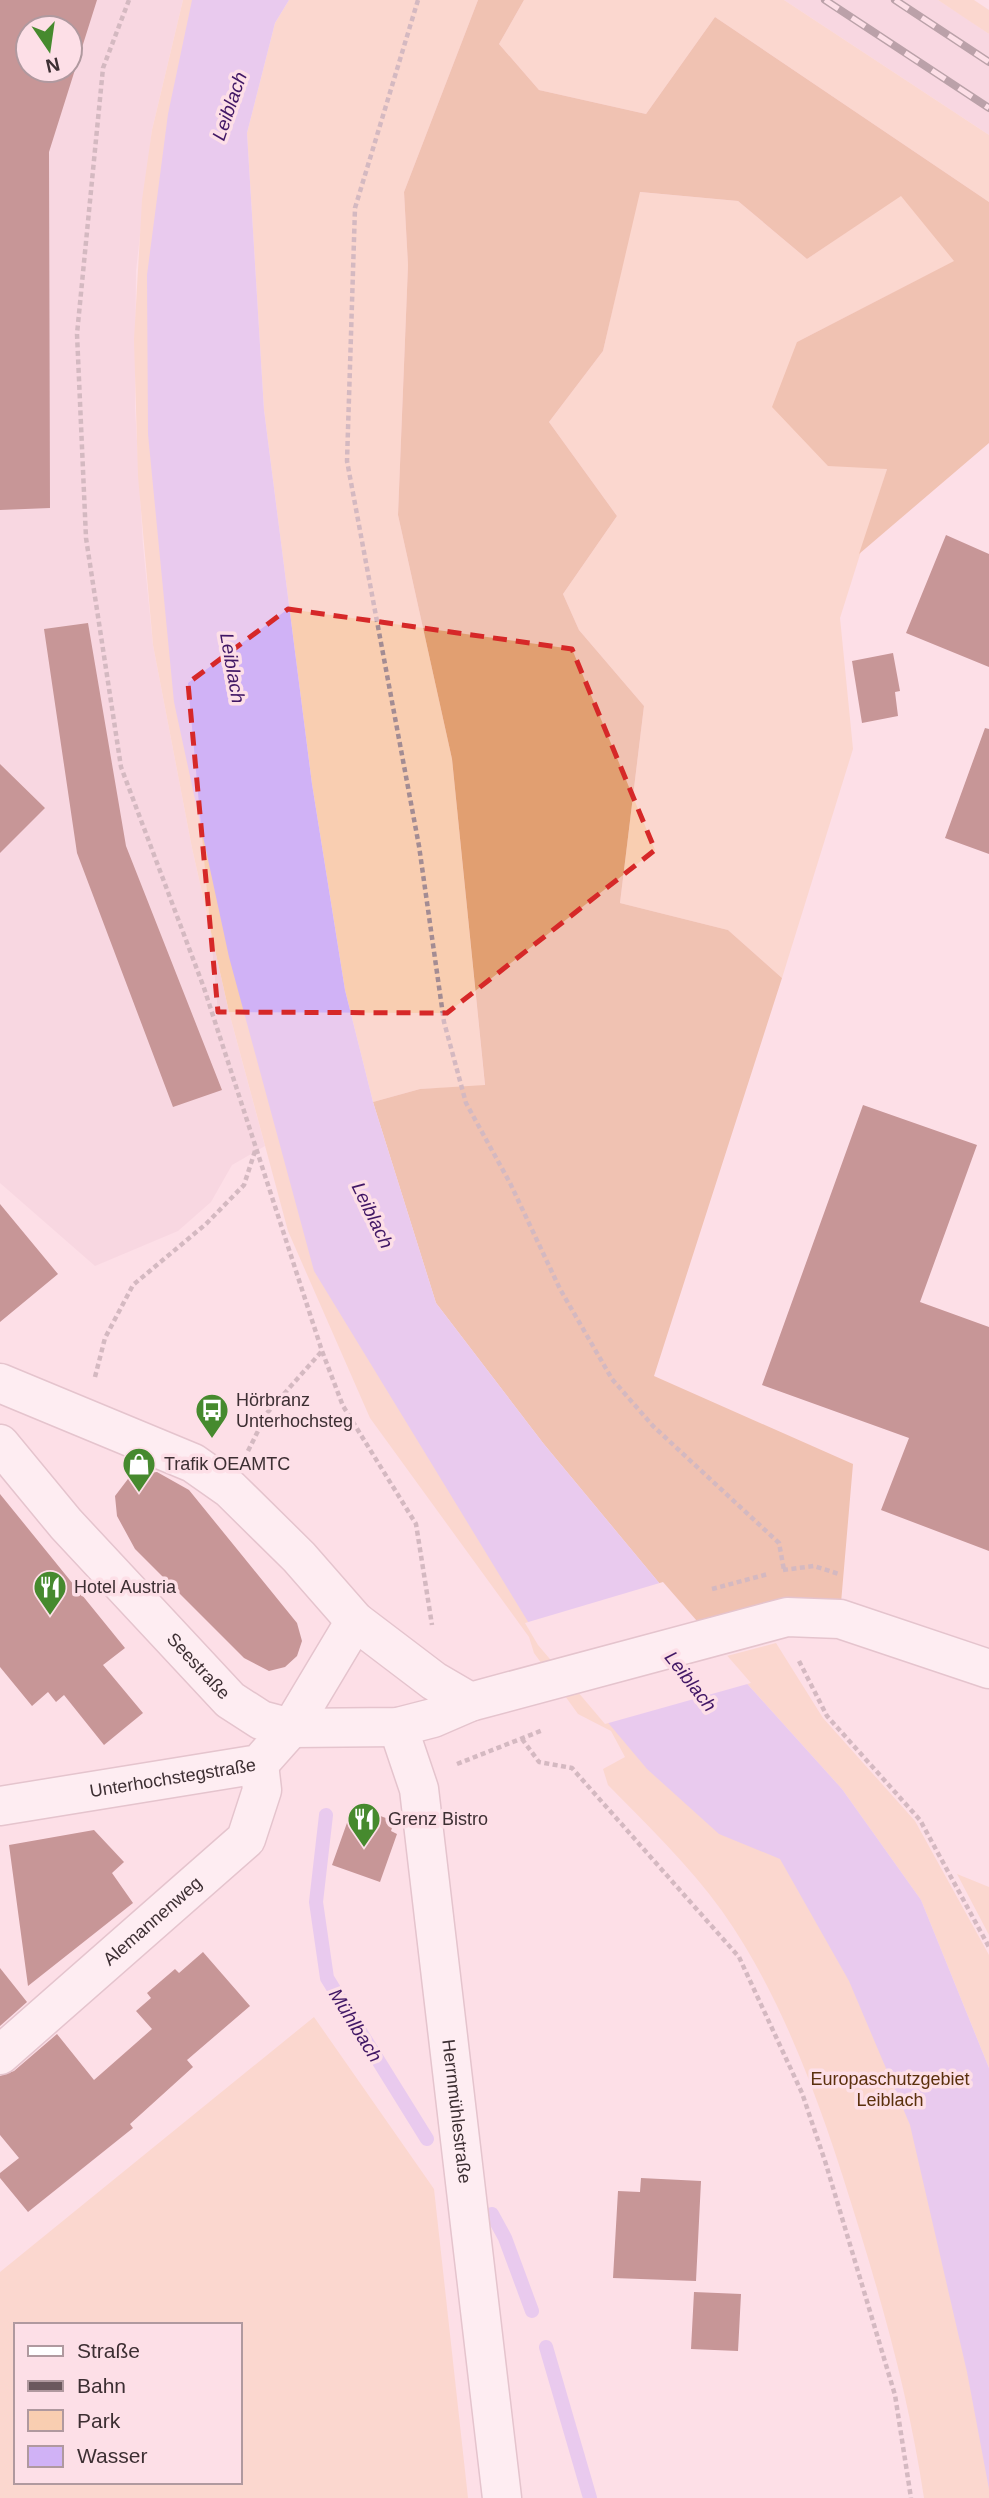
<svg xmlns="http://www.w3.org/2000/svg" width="989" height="2498" viewBox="0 0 989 2498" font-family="Helvetica,sans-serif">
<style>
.built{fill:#f2cfd9;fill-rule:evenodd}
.green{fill:#f9ceb1;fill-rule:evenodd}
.forest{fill:#e19f71}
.water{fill:#d0b2f6}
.pier{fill:#fddfe7}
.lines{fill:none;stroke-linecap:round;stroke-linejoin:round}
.stream{stroke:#d0b2f6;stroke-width:14}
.building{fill:#853e37;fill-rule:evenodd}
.street-casing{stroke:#c7a4ae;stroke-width:41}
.primary-casing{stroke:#c7a4ae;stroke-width:41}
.path{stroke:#a38c93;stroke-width:4.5;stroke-dasharray:5 3.5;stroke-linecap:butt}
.street{stroke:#fff;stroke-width:38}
.primary{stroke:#fff;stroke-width:38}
.rail-casing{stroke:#6a585d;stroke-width:8}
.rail{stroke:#fddfe7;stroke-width:5;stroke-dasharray:16;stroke-linecap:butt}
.marked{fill:none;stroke:#d62828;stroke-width:5;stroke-dasharray:14 9;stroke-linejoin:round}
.labels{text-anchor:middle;stroke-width:7;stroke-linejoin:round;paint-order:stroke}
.poi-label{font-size:18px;fill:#3d2f33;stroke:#fddfe7;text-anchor:start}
.street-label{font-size:18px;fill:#3d2f33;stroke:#fddfe7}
.park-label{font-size:18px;fill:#5b300d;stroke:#fddfe7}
.water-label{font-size:19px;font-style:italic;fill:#411765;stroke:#fddfe7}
</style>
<rect width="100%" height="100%" fill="#fddfe7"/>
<path class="built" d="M0,0h183l-31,130 -16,141 -1,136 8,138 10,100 39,203 37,164 36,134 -33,19 -21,37 -33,29 -83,35 -95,-83zM28,28h42v42h-42z
M784,0h154l28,18 23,16v101z"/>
<path class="green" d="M183,0h79l-48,138 128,1025 323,508 324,524v303h-65c-14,-94 -38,-182 -66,-273 -32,-105 -72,-224 -136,-314 -33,-46 -75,-86 -114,-126l-5,-16 22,-12 -14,-26 -33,-17 -44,-61 -5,-16 -159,-219 -82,-187 -59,-219 -37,-164 -39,-203 -15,-169 -4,-136 8,-140 10,-70z
M289,0h189l-74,192 4,73 -10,250 54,244 33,327 -65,3 -47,13 -28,-112 -33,-206 -48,-374 -17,-277 28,-110z
M524,0h260l205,135v67l-274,-185 -69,97 -107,-24 -40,-46z
M938,0h36l15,10v24z
M639,192l99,9 69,58 94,-64 54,66 -158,81 90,127 -47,149 13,131 -71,229 -54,-48 -108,-27 24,-197 -65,-76 -16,-36 54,-78 -68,-94 54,-71z
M776,1643l47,75 92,103 74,134v113l-68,-168 -79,-111 -119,-132z
M957,1874l32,13v48z
M314,2017l120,172 34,309h-468v-226zM16,2325h224v157h-224z"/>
<path class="forest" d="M478,0h46l-25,44 40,46 107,24 69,-97 274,185v241l-130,111 28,-85 -59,-3 -56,-59 25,-65 157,-81 -53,-65 -94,63 -69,-58 -98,-9 -37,159 -54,71 68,94 -54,78 16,36 65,76 -24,197 108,27 54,48 -128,398 199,88 -12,139 -147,22 -151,-182 -107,-140 -63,-201 47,-13 65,-4 -33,-326 -54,-244 10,-250 -4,-73z"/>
<path class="water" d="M192,0h97l-14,23 -28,110 17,277 48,374 33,206 28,112 63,201 107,140 151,182 148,164 79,111 68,168v421l-22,-117 -57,-247 -61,-144 -69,-122 -61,-25 -72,-65 -106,-126 -227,-372 -85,-314 -55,-255 -26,-268 -1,-159 21,-161z"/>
<path class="pier" d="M663,1582l88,101 -146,41 -67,-79 -13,-22z"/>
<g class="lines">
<path class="stream" d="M326,1815l-10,87 11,76 100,161
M492,2214l13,24 27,73
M546,2347l44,151"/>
</g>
<path class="building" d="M0,0h97l-48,152 1,356 -50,2zM28,28h42v42h-42z
M946,535l43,19v113l-83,-34z
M88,623l38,223 96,244 -49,17 -96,-254 -33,-224z
M893,653l7,38 -5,1 3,24 -36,7 -10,-62z
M985,728l4,1v125l-44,-16z
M0,764l45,44 -45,45z
M863,1105l114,40 -57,157 69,25v224l-108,-41 28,-72 -147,-53z
M0,1204l58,70 -58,48z
M157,1472l32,18 108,133 5,18 -5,15 -12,11 -16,4 -25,-13 -109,-109 -18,-33 -2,-20 16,-21z
M0,1494l125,154 -22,17 40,48 -39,32 -40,-50 -8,7 -8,-10 -16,14 -32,-39z
M353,1806l41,15 -3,10 6,3 -17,48 -48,-17z
M94,1830l30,32 -12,11 21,30 -105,83 -19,-141z
M203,1952l47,54 -63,54 6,7 -63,57 3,4 -105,84 -28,-34v-5l19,-15 -19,-23v-59l14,-5 43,-37 37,46 58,-51 -16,-18 15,-13 -4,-5 28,-24 4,4z
M0,1968l27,34 -27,24z
M641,2178l60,3 -5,100 -83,-3 5,-87 22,1z
M694,2292l47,2 -3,57 -47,-2z"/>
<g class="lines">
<defs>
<g id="street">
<path id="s1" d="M398,1727l21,62 83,709"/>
<path id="s2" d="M0,1806l259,-42 32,-36 64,-107"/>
<path id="s3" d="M0,2055l246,-216 16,-49 -3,-26"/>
</g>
<g id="primary">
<path d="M0,1383l193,80 37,26 69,68 56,64 79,60 36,21"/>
<path id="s4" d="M0,1444l66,80 164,176 31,20 30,8 107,-1 35,-9 37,-16 317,-85 53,2 149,50"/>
</g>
</defs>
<use href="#street" class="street-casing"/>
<use href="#primary" class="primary-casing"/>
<path class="path" d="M129,0l-26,68 -26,266 9,204 35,229 83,221 118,363 21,55 73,118 16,101
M418,0l-63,208 -8,253 72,385 25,176 22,81 44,80 50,106 52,90 41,47 126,117 5,27
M95,1377l10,-39 28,-53 73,-61 38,-39 11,-34
M248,1451l19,-38 55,-62
M783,1570l31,-4 25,8
M712,1589l56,-15
M799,1661l28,55 93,104 69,127
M522,1739l17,23 33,6 167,189 63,136 23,68 70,234 16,103
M457,1764l86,-34"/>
<use href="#street" class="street"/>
<use href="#primary" class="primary"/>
<defs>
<path id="rail" d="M825,0l164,108
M895,0l94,62"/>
</defs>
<use href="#rail" class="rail-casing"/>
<use href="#rail" class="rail"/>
</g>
<path d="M0 0H989V2498H0ZM288,609l284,40 83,201 -208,163 -229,-1 -30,-329z" fill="#fddfe7" fill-opacity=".55" fill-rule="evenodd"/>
<path class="marked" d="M288,609l284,40 83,201 -208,163 -229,-1 -30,-329z"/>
<defs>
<symbol id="bus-pin" viewBox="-11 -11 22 30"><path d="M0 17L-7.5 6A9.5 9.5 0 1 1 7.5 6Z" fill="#468a2e" stroke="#fddfe7"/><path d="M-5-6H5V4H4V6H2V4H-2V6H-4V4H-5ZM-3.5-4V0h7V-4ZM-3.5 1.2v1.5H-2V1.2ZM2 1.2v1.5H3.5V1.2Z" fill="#fff"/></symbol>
<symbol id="shop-pin" viewBox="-11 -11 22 30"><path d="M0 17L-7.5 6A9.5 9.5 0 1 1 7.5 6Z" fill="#468a2e" stroke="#fddfe7"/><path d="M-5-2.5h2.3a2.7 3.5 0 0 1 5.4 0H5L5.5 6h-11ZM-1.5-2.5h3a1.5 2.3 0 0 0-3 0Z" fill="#fff"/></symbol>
<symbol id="restaurant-pin" viewBox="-11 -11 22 30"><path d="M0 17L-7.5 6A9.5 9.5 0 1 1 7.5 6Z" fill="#468a2e" stroke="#fddfe7"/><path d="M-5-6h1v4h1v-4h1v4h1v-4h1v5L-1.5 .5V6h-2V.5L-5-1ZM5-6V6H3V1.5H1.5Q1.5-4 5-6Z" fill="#fff"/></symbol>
</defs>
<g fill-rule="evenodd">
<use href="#bus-pin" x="193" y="1391" width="38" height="52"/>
<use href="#shop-pin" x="120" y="1445" width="38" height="52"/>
<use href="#restaurant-pin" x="31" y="1568" width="38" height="52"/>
<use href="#restaurant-pin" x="345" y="1800" width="38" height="52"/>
</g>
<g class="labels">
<g class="poi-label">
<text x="236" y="1406">Hörbranz<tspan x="236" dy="21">Unterhochsteg</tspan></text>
<text x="164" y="1470">Trafik OEAMTC</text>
<text x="74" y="1593">Hotel Austria</text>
<text x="388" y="1825">Grenz Bistro</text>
</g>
<g class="street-label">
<text dy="6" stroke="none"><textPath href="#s4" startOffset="298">Seestraße</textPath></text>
<text dy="6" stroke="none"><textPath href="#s2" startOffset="175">Unterhochstegstraße</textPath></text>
<text dy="6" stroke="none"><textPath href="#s3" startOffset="203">Alemannenweg</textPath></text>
<text dy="6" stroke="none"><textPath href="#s1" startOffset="390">Herrnmühlestraße</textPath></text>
</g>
<g class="park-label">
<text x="890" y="2085">Europaschutzgebiet<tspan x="890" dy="21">Leiblach</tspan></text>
</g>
<g class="water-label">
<text transform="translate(229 106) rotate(-71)" y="7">Leiblach</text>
<text transform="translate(233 668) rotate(80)" y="7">Leiblach</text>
<text transform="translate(373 1215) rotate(64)" y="7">Leiblach</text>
<text transform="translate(691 1681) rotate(52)" y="7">Leiblach</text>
<text transform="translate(356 2025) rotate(58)" y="7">Mühlbach</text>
</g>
</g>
<rect x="14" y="2323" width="228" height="161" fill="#fddfe7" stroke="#b0999f" stroke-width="2"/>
<rect x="28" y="2346" width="35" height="10" fill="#ffffff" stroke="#b0999f" stroke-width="2"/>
<text x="77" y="2358" font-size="21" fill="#3d2f33">Straße</text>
<rect x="28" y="2381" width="35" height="10" fill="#6a585d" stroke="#b0999f" stroke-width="2"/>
<text x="77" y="2393" font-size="21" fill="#3d2f33">Bahn</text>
<rect x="28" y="2410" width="35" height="21" fill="#f9ceb1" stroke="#b0999f" stroke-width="2"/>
<text x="77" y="2428" font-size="21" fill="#3d2f33">Park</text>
<rect x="28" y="2446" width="35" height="21" fill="#d0b2f6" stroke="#b0999f" stroke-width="2"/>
<text x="77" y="2463" font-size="21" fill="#3d2f33">Wasser</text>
<g transform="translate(49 49) rotate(167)"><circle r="33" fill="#fddfe7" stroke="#b0999f" stroke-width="2"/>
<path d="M0-5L12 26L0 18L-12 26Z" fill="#468a2e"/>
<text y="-10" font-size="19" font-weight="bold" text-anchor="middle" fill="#3d2f33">N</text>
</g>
</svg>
